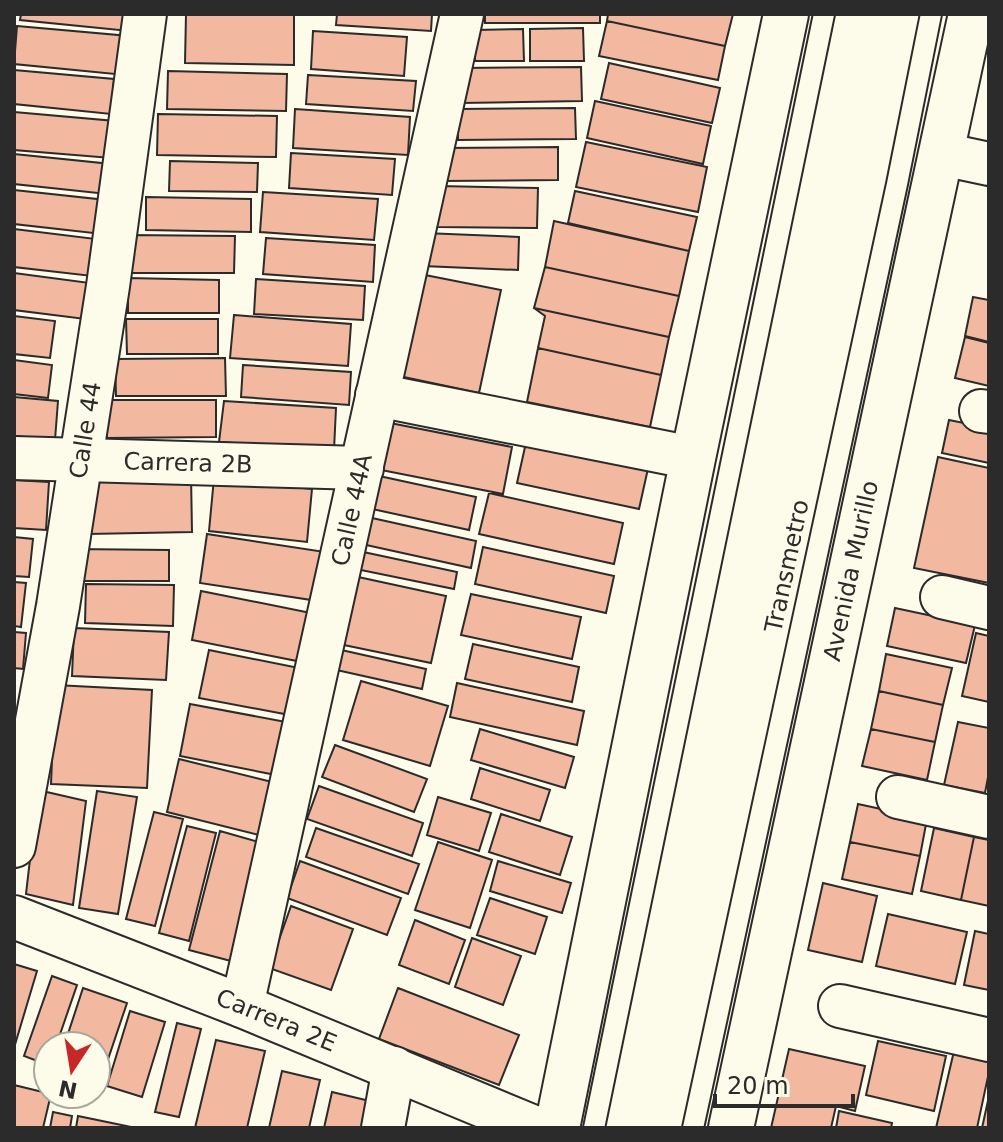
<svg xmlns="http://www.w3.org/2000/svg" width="1003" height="1142" viewBox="0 0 1003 1142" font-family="'DejaVu Sans',sans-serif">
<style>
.building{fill:#f2b8a0;stroke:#2b2b2b;stroke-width:2}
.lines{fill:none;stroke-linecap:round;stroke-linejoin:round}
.lane-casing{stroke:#2b2b2b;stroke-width:24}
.street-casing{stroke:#2b2b2b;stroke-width:46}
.primary-casing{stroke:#2b2b2b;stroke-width:48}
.lane{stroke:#fdfbea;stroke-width:20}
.street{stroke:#fdfbea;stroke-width:42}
.primary{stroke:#fdfbea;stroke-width:44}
.labels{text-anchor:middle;stroke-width:6;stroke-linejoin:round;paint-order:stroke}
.street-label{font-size:24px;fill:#2b2b2b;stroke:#fdfbea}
</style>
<rect width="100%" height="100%" fill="#fdfbea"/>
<path class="building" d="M21,14h110l-2,17 -109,-11z
M186,14h108v51l-109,-2z
M337,14h95l-1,17 -95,-6z
M485,14h115v9h-115z
M608,14h125l-8,32 -118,-25z
M607,21l118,25 -7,34 -119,-24z
M17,26l112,10 -4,39 -111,-11z
M583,28l1,33h-54v-32z
M523,29l1,32h-49v-31z
M313,31l94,6 -3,39 -93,-7z
M609,63l111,25 -8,35 -111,-24z
M581,67l1,34 -121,2v-35z
M14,70l100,9 -3,35 -97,-10z
M168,71l119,3 -1,37 -119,-2z
M308,75l108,6 -3,30 -107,-7z
M595,101l116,25 -8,38 -116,-26z
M575,108l1,31 -118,1v-31z
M295,109l115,8 -2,38 -115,-7z
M14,112l101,9 -4,37 -97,-8z
M158,114l119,2 -1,41 -119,-2z
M586,142l121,25 -9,45 -122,-25z
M558,147v33l-116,1v-33z
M291,153l104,6 -3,36 -103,-7z
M14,154l97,10 -4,30 -93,-10z
M170,161l88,2 -1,29 -88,-1z
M438,186l100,2 -1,40 -100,-1z
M14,190l92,10 -4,34 -88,-10z
M575,191l122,26 -8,34 -121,-28z
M263,192l115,7 -4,41 -114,-8z
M146,197l105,2v33l-105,-2z
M554,221l135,30 -10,45 -134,-29z
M14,229l82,10 -4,37 -78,-9z
M424,233l95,4 -1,33 -95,-4z
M127,235l108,1 -1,37h-107z
M266,238l109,7 -2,37 -110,-8z
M545,267l134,29 -10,41 -135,-29z
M14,273l76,10 -5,36 -71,-9z
M420,274l81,16 -22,103 -80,-17z
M128,278l91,2v33h-91z
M256,279l109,7 -2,34 -109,-6z
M973,297l16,3v42l-24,-6z
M534,308l135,29 -8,38 -123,-27 7,-32z
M234,315l117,9 -3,42 -118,-8z
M14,316l41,5 -5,37 -36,-4z
M126,319h92v35h-91z
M965,337l24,6v43l-34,-8z
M538,348l123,27 -11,52 -123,-25z
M225,358l1,38h-110l-1,-37z
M14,360l38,5 -4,33 -34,-4z
M243,365l108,7 -2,33 -108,-8z
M14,397l44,4 -3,39 -41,-4z
M106,400h110v37l-109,1z
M224,401l112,7 -2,42 -115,-8z
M949,420l40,8v35l-47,-10z
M380,421l132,26 -9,47 -132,-26z
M527,438l122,26 -10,45 -122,-26z
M938,457l51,11v115l-75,-15z
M370,474l106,23 -7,33 -106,-23z
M191,475l1,57 -104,2 -2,-57z
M214,478l98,11 -5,53 -98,-11z
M14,480l35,2 -3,48 -32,-2z
M489,493l134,30 -9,41 -135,-30z
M363,516l113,25 -5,27 -114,-25z
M207,534l118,18 -7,49 -118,-18z
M14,537l19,2 -4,38 -15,-1z
M483,547l131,29 -8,37 -131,-29z
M73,549l96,1v31h-97z
M354,550l103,22 -3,17 -103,-21z
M349,575l97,21 -15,67 -97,-20z
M14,582l12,1 -5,44 -7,-1z
M86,584l88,1 -1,41 -88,-3z
M201,591l110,22 -9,49 -110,-22z
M471,594l110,23 -9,42 -111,-24z
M895,608l80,17 -9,38 -79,-17z
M74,628l95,4 -3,48 -94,-4z
M14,632l12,1 -3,36 -9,-1z
M976,633l13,3v66l-27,-6z
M473,644l106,23 -7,35 -107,-23z
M337,649l89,20 -4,20 -90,-20z
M209,650l95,19 -9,47 -96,-18z
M886,654l66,14 -9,37 -64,-14z
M361,681l87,25 -18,60 -87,-26z
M457,683l127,28 -7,34 -127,-28z
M55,685l97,5 -5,98 -96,-4z
M879,691l64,14 -8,37 -64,-13z
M190,704l96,18 -10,53 -96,-19z
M958,722l31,6v44l-4,21 -41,-8z
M480,729l94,28 -9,31 -94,-28z
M871,729l64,13 -8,38 -65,-14z
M335,745l92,34 -13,33 -92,-35z
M179,759l101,25 -13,53 -100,-25z
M480,768l70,22 -10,31 -69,-22z
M319,786l104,37 -11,33 -105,-37z
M38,790l48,11 -13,104 -47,-11z
M97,791l40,6 -19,117 -39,-6z
M438,797l53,16 -12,38 -52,-16z
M858,804l69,15 -7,37 -70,-14z
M154,812l29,7 -28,107 -29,-7z
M501,814l71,23 -12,38 -71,-23z
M187,826l29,7 -27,108 -30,-8z
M316,828l103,36 -11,30 -102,-37z
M934,828l40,9 -13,63 -40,-9z
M220,831l42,12 -31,118 -42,-11z
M974,837l15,3v66l-28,-6z
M438,842l54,18 -22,68 -55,-18z
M850,842l70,14 -8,38 -70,-15z
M300,861l101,37 -14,37 -100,-37z
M498,861l73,22 -9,30 -72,-22z
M823,883l54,13 -15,66 -54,-12z
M490,898l57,19 -12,37 -58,-19z
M291,906l62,23 -22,61 -62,-22z
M888,914l79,18 -12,52 -79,-18z
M415,920l50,20 -16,44 -50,-19z
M975,931l14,3v56l-25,-5z
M472,938l49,18 -18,49 -48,-18z
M14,964l23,7 -23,77z
M52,976l25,9 -21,61h-8v19l-24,-9z
M83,988l44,15 -27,80 -4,-1v-36h-32z
M398,988l121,47 -20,50 -120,-46z
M130,1011l35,11 -23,75 -35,-11z
M177,1023l24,6 -22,88 -24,-5z
M216,1040l49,11 -18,77h-52z
M878,1041l68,15 -12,55 -68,-16z
M789,1049l76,17 -10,45 -19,-5 -5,22h-60z
M954,1051l35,8v13l-12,56h-41z
M282,1071l38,9 -11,48h-40z
M14,1085l37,9 -8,34h-29z
M332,1092l42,10 -6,26h-44z
M989,1096v32h-7z
M839,1111l53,12 -1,5h-55z
M53,1112l19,4 -2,12h-20z
M78,1116l58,12h-60z"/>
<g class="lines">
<defs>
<path id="lane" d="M594,1128l230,-1114
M693,1128l204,-944 34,-170"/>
<g id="street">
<path d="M942,154l47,10"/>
<path d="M377,395l316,63"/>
<path d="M981,411l8,1"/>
<path id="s1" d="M14,458l348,10"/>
<path d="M942,597l47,11"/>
<path d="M898,797l91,20"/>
<path id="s2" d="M14,846l44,-240 50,-320 37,-272"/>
<path id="s3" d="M14,917l228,89 294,122"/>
<path id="s4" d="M242,1006l220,-992"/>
<path d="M840,1006l149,34"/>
<path d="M383,1128l11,-60"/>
</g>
<g id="primary">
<path d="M557,1128l136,-670 93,-444"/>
<path id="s5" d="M731,1128l240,-1114"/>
</g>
</defs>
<use href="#lane" class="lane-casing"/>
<use href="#street" class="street-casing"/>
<use href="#primary" class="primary-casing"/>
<use href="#lane" class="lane"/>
<use href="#street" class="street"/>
<use href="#primary" class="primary"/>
</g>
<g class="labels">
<g class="street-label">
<text dy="8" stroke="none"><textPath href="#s2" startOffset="422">Calle 44</textPath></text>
<text dy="8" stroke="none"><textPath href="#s1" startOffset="174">Carrera 2B</textPath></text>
<text dy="8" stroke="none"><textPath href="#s4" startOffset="508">Calle 44A</textPath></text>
<text transform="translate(787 566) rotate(-78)" y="8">Transmetro</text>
<text dy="8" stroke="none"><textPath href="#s5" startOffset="570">Avenida Murillo</textPath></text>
<text dy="8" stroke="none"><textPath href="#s3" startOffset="282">Carrera 2E</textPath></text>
</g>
</g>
<rect width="1003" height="1142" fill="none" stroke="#2b2b2b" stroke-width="32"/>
<g transform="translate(72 1070) rotate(192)"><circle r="38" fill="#fdfbea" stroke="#a9a89e" stroke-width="2"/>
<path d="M0-6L14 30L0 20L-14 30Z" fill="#c62828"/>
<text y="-12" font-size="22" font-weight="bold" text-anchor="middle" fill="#2b2b2b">N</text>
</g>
<path d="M715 1094v12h138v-12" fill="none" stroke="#2b2b2b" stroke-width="4"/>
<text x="727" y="1094" font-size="24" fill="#2b2b2b" stroke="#fdfbea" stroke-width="6" paint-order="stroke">20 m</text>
</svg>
